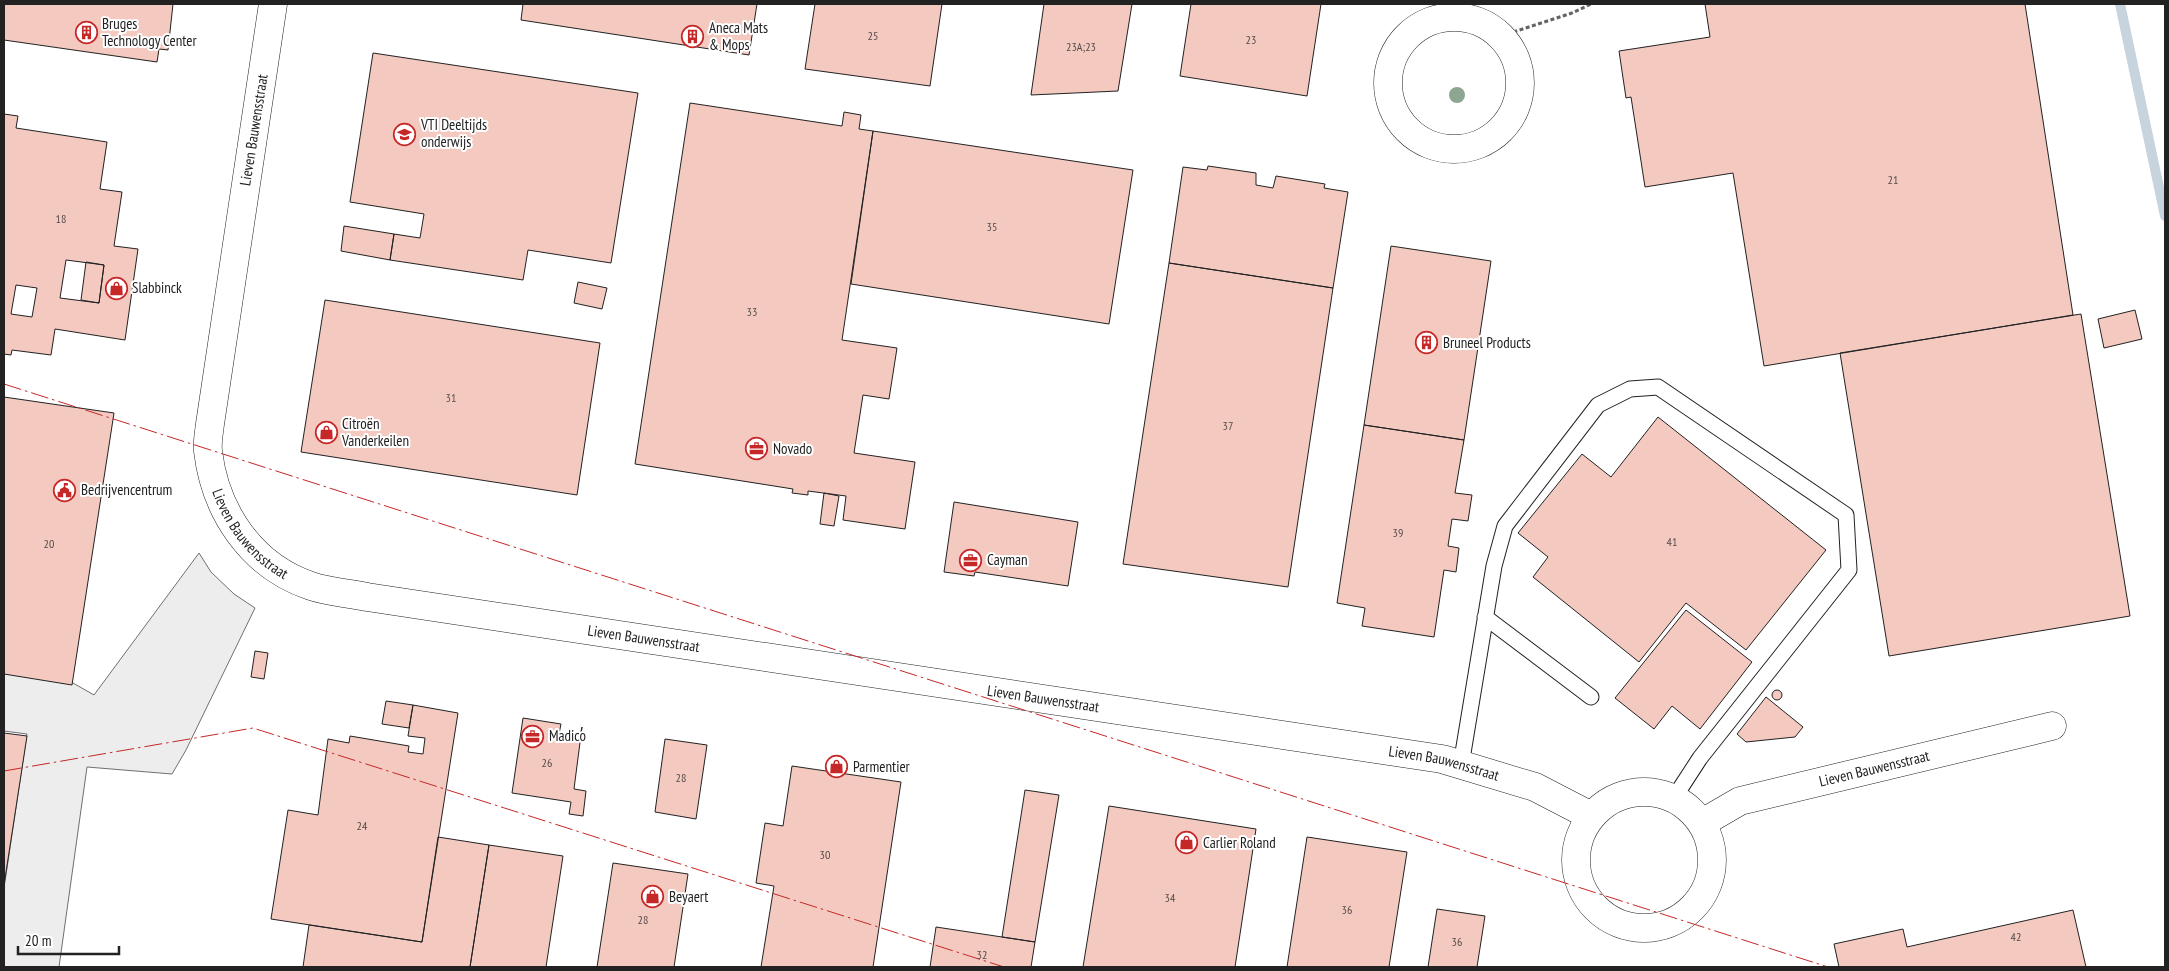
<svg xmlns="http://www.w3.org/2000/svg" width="2169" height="971" viewBox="0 0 2169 971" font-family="'PT Sans Narrow',sans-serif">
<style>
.parking{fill:#ededed;stroke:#6f6f6f}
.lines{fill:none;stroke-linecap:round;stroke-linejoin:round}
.stream{stroke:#c7d3dd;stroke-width:10}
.building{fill:#f3c9c0;stroke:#222;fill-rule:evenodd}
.service-casing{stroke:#222;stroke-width:17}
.minor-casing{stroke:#222;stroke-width:29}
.path{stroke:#646464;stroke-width:3;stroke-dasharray:4 2.5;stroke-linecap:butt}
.service{stroke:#fff;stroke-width:15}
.minor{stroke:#fff;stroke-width:28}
.power{stroke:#c62828;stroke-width:1;stroke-dasharray:18 4 2.5 4;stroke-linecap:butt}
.tree{fill:#8da692}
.labels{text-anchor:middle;stroke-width:4;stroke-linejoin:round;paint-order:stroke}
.number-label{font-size:12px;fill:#564c4a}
.poi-label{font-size:15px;fill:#222;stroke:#fff;text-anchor:start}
.street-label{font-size:15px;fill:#222;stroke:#fff}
</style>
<rect width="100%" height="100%" fill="#fff"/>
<path class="parking" d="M199,553l12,19 23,22 21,14 -69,142 -14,24 -85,-7 -28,200h-55v-79l23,-154 -23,-3v-59l69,11 21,12z"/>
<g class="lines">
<path class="stream" d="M2120,4l45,212"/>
</g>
<path class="building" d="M4,4h169l-5,46 -9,-1 -2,13 -153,-22z
M523,4h234l-8,51 -228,-35z
M815,4h127l-12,82 -125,-17z
M1044,4h88l-14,87 -87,4z
M1191,4h130l-14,92 -127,-20z
M1705,4h320l48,311 -309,51 -31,-193 -88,14 -14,-90 -5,1 -7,-47 91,-14z
M373,53l265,40 -27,170 -83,-13 -5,30 -133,-20 4,-26 26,4 4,-24 -74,-12z
M690,103l152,23 2,-14 17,3 -2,14 14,2 -31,209 55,8 -8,51 -26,-4 -9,58 61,9 -10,67 -62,-9 3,-24 -38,-5v4l-16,-2 1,-4 -158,-25z
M4,114l14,2 -2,12 91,14 -7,47 22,3 -8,54 24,3 -13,91 -70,-11 -4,26 -39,-5 -1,5 -7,-1zM66,260l38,5 -5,38 -39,-5zM16,285l21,3 -5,29 -21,-3z
M873,131l260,39 -24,154 -258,-40z
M1208,166l48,7v12l17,3 3,-12 49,8 -1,4 24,4 -15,96 -164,-25 14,-96 24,3z
M344,226l50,8 -4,26 -49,-9z
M1391,246l100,15 -27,179 -100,-15z
M86,262l18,3 -5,38 -18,-3z
M1169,263l164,25 -45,299 -165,-23z
M578,282l29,6 -5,21 -28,-6z
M325,300l275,43 -23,152 -276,-43z
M2135,310l7,29 -38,9 -6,-29z
M2081,314l49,302 -241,40 -49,-303z
M4,397l110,16 -42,272 -68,-11z
M1658,417l168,133 -80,100 -60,-47 -47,59 -106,-85 15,-20 -30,-24 64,-79 29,23z
M1364,425l100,15 -9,53 17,2 -4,26 -16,-2 -4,27 11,2 -3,24 -12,-2 -10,67 -72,-11 3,-18 -28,-5z
M824,493l15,3 -5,30 -14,-2z
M954,502l124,20 -10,64 -93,-14 -1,4 -30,-4z
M1686,610l66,52 -52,67 -28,-23 -18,23 -39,-31z
M255,651l13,2 -4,26 -13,-2z
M1772 695a5 5 0 1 1 10 0a5 5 0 1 1-10 0Z
M1766,697l37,30 -8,10 -49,5 -9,-8z
M386,701l27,4 -4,23 -27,-4z
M413,705l45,8 -36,229 -151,-23 17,-109 30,5 10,-76 21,4 1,-7 59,10 -1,6 15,2 2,-16 -17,-2z
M523,718l38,6 -2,10 21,2 2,-9 -8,62 12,2 -3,25 -14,-2 2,-12 -59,-9z
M4,733l23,3 -23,149z
M665,739l42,6 -11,74 -41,-7z
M792,766l109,16 -28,185h-112l13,-81 -18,-3 9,-60 18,3z
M1025,790l34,5 -24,147 -33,-5z
M1109,806l147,23 -21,138h-152z
M438,837l51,8 -19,122h-167l6,-42 113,17z
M1307,837l100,15 -18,115h-102z
M489,845l74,11 -17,111h-76z
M613,863l75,11 -14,93h-77z
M1437,909l48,7 -8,51h-49z
M2073,910l13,57h-247l-5,-23 69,-15 4,18z
M936,927l99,15 -4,25h-101z"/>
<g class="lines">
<defs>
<path id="service" d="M1485,617l106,80
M1461,765l33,-199 11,-40 93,-121 32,-16 28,-2 188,128 3,55 -149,188 -26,40"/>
<g id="minor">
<path id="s1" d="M273,4l-63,420c-1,9 -3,18 -2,27 7,60 43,115 103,135 17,6 38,7 56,11l1075,162 93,28 56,29"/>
<circle cx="1454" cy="83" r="66"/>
<circle cx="1644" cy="860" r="68"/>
<path id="s2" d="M1702,823l38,-22 312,-75"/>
</g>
</defs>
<use href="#service" class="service-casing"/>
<use href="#minor" class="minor-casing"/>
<path class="path" d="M1501,36l71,-23 19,-9"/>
<use href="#service" class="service"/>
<use href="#minor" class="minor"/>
<path class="power" d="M4,384l1824,583
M4,771l249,-43 751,239"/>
</g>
<circle class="tree" cx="1457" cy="95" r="8"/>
<defs>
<symbol id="building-ring" viewBox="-11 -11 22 22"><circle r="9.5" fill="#fff" stroke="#c62828" stroke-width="1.5"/><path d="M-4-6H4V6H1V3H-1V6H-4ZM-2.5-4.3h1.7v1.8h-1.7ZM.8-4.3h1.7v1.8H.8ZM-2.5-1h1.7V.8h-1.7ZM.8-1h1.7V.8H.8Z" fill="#c62828"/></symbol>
<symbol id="school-ring" viewBox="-11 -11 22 22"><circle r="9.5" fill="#fff" stroke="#c62828" stroke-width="1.5"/><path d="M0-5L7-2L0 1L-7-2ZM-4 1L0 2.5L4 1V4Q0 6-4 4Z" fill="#c62828"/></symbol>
<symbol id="shop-ring" viewBox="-11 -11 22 22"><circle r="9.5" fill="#fff" stroke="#c62828" stroke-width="1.5"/><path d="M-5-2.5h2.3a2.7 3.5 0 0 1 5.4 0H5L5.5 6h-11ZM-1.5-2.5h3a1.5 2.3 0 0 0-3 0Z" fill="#c62828"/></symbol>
<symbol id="office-ring" viewBox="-11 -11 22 22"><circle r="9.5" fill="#fff" stroke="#c62828" stroke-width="1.5"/><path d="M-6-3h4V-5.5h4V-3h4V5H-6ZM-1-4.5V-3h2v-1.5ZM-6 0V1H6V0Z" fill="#c62828"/></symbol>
<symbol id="civic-ring" viewBox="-11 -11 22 22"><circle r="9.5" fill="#fff" stroke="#c62828" stroke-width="1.5"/><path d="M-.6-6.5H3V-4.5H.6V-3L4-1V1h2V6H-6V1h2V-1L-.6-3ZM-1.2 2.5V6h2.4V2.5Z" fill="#c62828"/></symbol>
</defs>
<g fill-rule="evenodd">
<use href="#building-ring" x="74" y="20" width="25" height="25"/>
<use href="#building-ring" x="680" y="24" width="25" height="25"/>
<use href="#school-ring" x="392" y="122" width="25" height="25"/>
<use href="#shop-ring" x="104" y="276" width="25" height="25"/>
<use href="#building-ring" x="1414" y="330" width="25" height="25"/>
<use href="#shop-ring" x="314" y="420" width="25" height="25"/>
<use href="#office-ring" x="744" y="436" width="25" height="25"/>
<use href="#civic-ring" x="52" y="478" width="25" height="25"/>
<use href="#office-ring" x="958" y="548" width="25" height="25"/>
<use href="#office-ring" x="520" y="724" width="25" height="25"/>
<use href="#shop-ring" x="824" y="754" width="25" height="25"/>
<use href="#shop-ring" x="1174" y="830" width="25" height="25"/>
<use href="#shop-ring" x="640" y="884" width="25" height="25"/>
</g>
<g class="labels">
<g class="number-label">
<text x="873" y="40">25</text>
<text x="1251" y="44">23</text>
<text x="1081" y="51">23A;23</text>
<text x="1893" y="184">21</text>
<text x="61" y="223">18</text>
<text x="992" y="231">35</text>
<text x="752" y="316">33</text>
<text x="451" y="402">31</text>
<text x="1228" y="430">37</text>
<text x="1398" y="537">39</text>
<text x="1672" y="546">41</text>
<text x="49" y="548">20</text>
<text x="547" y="767">26</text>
<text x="681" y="782">28</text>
<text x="362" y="830">24</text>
<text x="825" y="859">30</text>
<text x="1170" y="902">34</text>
<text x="1347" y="914">36</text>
<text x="643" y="924">28</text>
<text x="2016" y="941">42</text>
<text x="1457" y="946">36</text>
<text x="982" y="959">32</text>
</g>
<g class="poi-label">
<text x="102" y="29">Bruges<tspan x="102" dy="17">Technology Center</tspan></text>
<text x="709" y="33">Aneca Mats<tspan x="709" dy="17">&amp; Mops</tspan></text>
<text x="421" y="130">VTI Deeltijds<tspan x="421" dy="17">onderwijs</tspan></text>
<text x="132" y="293">Slabbinck</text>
<text x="1443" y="348">Bruneel Products</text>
<text x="342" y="429">Citroën<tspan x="342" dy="17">Vanderkeilen</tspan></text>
<text x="773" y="454">Novado</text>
<text x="81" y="495">Bedrijvencentrum</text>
<text x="987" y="565">Cayman</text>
<text x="549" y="741">Madico</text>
<text x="853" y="772">Parmentier</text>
<text x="1203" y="848">Carlier Roland</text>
<text x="669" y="902">Beyaert</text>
</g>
<g class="street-label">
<text transform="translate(254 130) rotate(-81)" y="5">Lieven Bauwensstraat</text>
<text dy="5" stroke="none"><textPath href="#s1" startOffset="548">Lieven Bauwensstraat</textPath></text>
<text dy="5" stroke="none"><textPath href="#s1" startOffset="968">Lieven Bauwensstraat</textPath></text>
<text dy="5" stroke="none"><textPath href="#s1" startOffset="1372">Lieven Bauwensstraat</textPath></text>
<text dy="5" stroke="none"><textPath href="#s1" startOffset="1778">Lieven Bauwensstraat</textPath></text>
<text dy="5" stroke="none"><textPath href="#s2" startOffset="182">Lieven Bauwensstraat</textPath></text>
</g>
</g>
<rect width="2169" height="971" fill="none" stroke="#222222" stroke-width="10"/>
<path d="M18 946v8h101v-8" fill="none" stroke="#222222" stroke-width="2.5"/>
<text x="25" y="946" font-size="15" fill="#222222" stroke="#ffffff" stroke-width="4" paint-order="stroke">20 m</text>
</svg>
